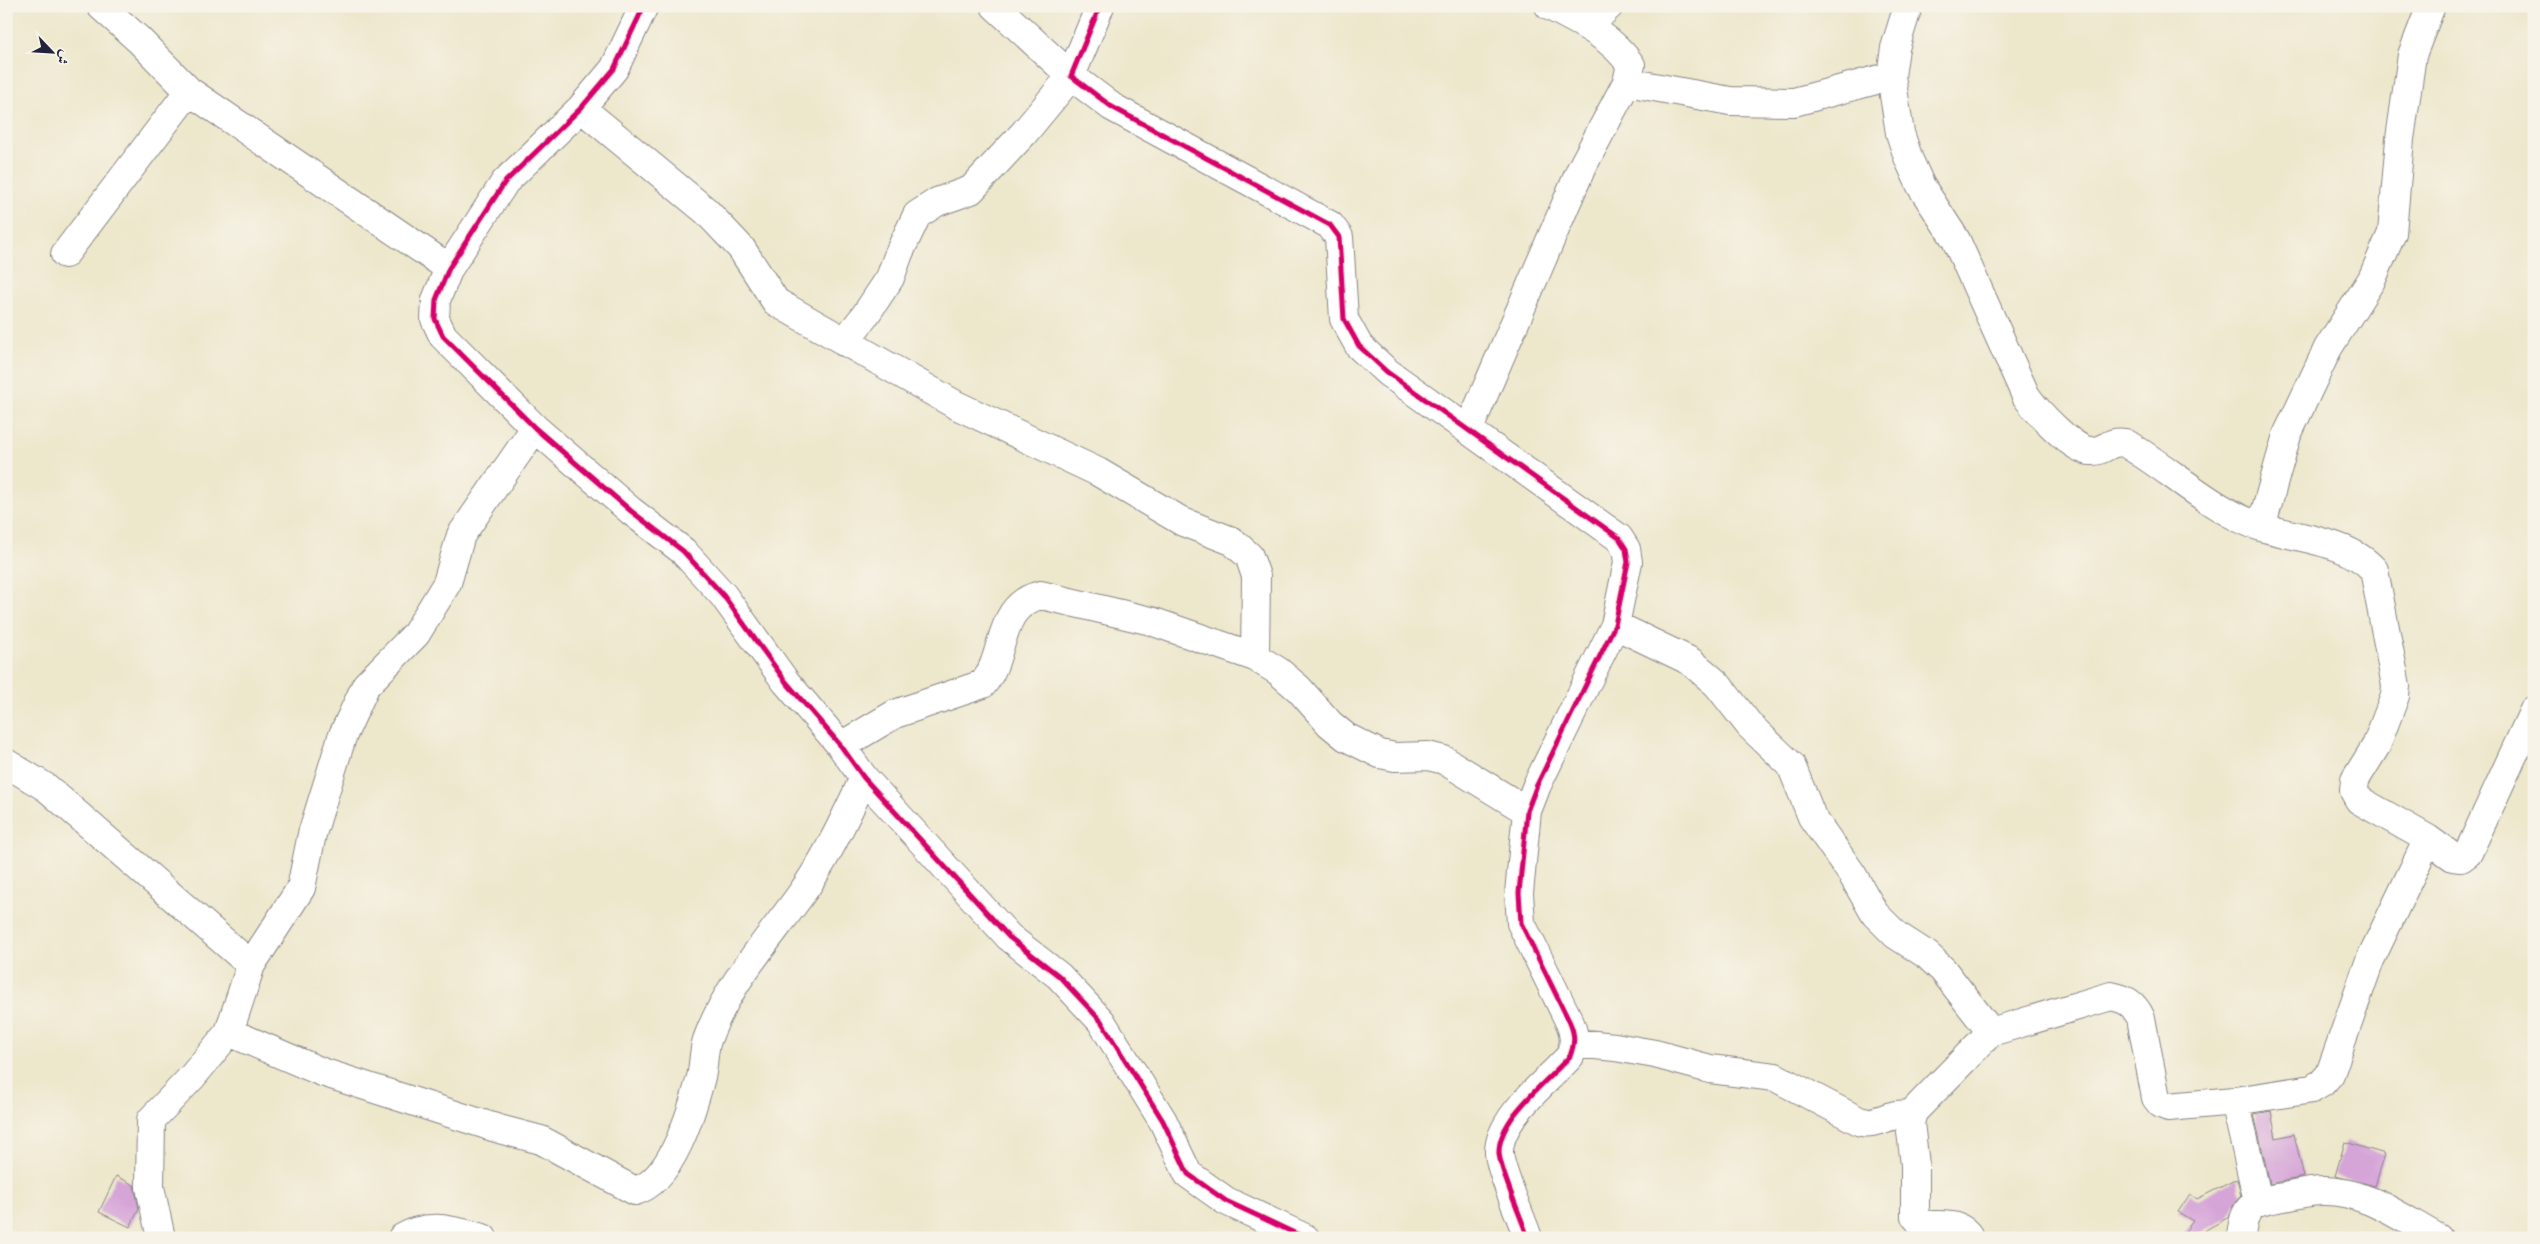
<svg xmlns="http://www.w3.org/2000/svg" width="2540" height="1244" viewBox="0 0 2540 1244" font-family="'IM FELL DW Pica',Amiri,serif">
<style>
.building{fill:#d6a5d8}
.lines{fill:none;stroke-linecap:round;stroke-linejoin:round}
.minor-casing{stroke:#888484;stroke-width:30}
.minor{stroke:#fff;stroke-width:28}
.cycleway-casing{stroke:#f7f3e8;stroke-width:8}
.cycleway{stroke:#d6006c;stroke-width:5}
</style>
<rect width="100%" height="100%" fill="#f7f3e8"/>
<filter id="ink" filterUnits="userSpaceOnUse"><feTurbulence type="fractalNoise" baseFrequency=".02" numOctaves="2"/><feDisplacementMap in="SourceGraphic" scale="10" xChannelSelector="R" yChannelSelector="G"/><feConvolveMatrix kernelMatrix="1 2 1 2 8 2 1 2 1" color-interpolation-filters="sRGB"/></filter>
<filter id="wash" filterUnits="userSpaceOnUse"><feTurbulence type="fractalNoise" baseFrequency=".0096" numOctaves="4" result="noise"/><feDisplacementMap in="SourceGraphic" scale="20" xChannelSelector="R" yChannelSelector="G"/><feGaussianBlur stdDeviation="1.12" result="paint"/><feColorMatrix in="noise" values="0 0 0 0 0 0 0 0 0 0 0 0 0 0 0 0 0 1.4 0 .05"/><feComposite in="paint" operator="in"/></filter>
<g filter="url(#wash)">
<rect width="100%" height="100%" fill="#ede7cc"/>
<g id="blocks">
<path class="building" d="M2271,1111l5,27 18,-4 10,43 -34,7 -16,-70z
M2345,1142l40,12 -10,32 -40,-10z
M116,1176l18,9 5,24 -9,18 -31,-15z
M2237,1179l4,17 -7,8 -5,13 -38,21h-11l13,-17 -15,-9 12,-18 7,5z"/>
</g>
</g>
<g filter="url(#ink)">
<use href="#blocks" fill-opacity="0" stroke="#888484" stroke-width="1"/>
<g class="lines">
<defs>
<path id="minor" d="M101,6l38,34 50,51 260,177
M644,6l-30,63 -33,39 -76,74 -56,86 -13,32 -1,19 8,17 92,92 96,83 52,40 40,44 63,87 55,64 23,32 145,159 50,39 42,45 62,100 25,53 38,27 79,37
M1100,6l-29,70 41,31 218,118 9,12 5,82 15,27 28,26 232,166 7,11 2,13 -13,63 -78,160 -10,26 -8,82 2,30 49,100c5,12 5,20 0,33 -22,25 -72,62 -71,97 1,18 23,66 29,85
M1908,6l-13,42 -4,28 9,57 9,27 12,26 35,54 70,156c10,14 47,55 65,55 14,1 17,-11 34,-8 42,24 91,70 136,84 35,11 88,14 113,43l22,116 -1,10 -19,50 -21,34 -1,11 5,9 69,39 25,18 8,1 7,-5 66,-143
M1589,26l20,-20
M1627,82l103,19 64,1 97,-26
M581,108l125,103 35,37 35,54 180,103 142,67 85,50 49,19 17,15 7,20 -1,81
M65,254l124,-163
M844,342l20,-25 26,-39 9,-25 18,-38 20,-13 34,-12 53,-57 47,-57 -76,-70
M1469,429l112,-260 46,-87 4,-17c-20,-29 -51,-43 -82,-59
M2261,527l26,-92 41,-87 44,-69 20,-46 8,-94 12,-84 19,-49
M1615,625l75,36 27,23 33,42 41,39 21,52 40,57 23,40 21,21 31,20 16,15 48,62
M841,746l54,-32 88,-30c24,-29 13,-79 58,-89l110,26 104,36 23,14 21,18 31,35 16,13 34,17 15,3 33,-1 16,4 83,51
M6,763l41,25 204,177
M229,1032l93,40 177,57 42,11 94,51c37,-10 57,-80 66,-114 3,-12 2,-25 6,-37 20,-55 58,-96 92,-143 27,-37 45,-77 65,-119
M1575,1043l40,4 40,7 55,15 65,8 86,45c18,3 32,-12 50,-6
M2235,1101l23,100
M161,1238l-11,-51 1,-67 41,-43 37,-45 22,-67 50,-77 11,-54 30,-97 24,-52 50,-51 31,-51 14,-48 74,-107
M402,1238c28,-17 52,-7 81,0
M1970,1238c-10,-18 -31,-11 -48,-14l-7,-8v-51l-5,-42 3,-11 78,-80 120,-36c16,3 23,8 30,22l15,80 5,6 7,3 67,-6 77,-12 10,-6 8,-9 40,-114 58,-121
M2241,1238c3,-35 12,-36 43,-41 12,-2 26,-6 38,-6 44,-1 79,27 116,47"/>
</defs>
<use href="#minor" class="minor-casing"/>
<use href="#minor" class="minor"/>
<defs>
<path id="cycleway" d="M644,6l-30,63 -33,39 -76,74 -56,86 -13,32 -1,19 8,17 92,92 96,83 52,40 40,44 63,87 55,64 23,32 145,159 50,39 42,45 62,100 25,53 38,27 79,37
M1100,6l-29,70 41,31 218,118 9,12 5,82 15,27 28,26 232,166 7,11 2,13 -13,63 -78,160 -10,26 -8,82 2,30 49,100c5,12 5,20 0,33 -22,25 -72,62 -71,97 1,18 23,66 29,85"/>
</defs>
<use href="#cycleway" class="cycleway-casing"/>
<use href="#cycleway" class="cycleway"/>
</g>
</g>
<rect width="2540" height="1244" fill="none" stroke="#f7f3e8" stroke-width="25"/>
<g transform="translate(52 52) rotate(115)" stroke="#f7f3e8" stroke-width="4" paint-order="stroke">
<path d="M0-4L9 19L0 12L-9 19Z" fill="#22223b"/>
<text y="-8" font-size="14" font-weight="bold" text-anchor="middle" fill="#22223b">ش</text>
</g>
</svg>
